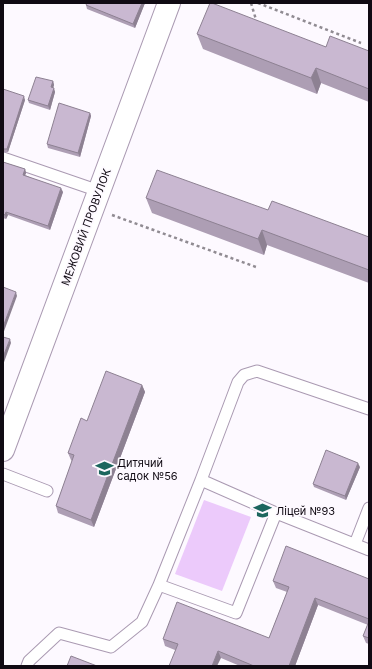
<svg xmlns="http://www.w3.org/2000/svg" width="372" height="669" viewBox="0 0 372 669" font-family="Inter,sans-serif">
<style>
.green{fill:#eccafb}
.lines{fill:none;stroke-linecap:round;stroke-linejoin:round}
.lane-casing{stroke:#aa9ab2;stroke-width:13}
.street-casing{stroke:#aa9ab2;stroke-width:24}
.path{stroke:#908b92;stroke-width:2.5;stroke-dasharray:3 3;stroke-linecap:butt}
.lane{stroke:#fff;stroke-width:11}
.street{stroke:#fff;stroke-width:22}
.wall{fill:#ad9eb4}
.shaded-wall{fill:#8d8192}
.building{fill:#c9b8d1;stroke:#8d8192}
.labels{text-anchor:middle;stroke-width:3.5;stroke-linejoin:round;paint-order:stroke}
.street-label{font-size:11px;fill:#100a13;stroke:#fdf9ff}
.poi-label{font-size:11px;fill:#100a13;stroke:#fdf9ff;text-anchor:start}
</style>
<rect width="100%" height="100%" fill="#fdf9ff"/>
<path class="green" d="M204,500l47,17 -29,74 -47,-17z"/>
<g class="lines">
<defs>
<path id="lane" d="M3,158l96,33
M3,474l44,17
M201,480l37,-98 6,-7 13,-4 112,38
M355,544l14,-36
M159,585l42,-105 75,33
M27,666l2,-5 30,-28 52,14 31,-25 17,-37 77,28 40,-100 93,37"/>
<path id="street" d="M3,450l166,-447"/>
</defs>
<use href="#lane" class="lane-casing"/>
<use href="#street" class="street-casing"/>
<path class="path" d="M251,3l6,20
M258,3l103,40
M112,215l144,52"/>
<use href="#lane" class="lane"/>
<use href="#street" class="street"/>
</g>
<path class="wall" d="M145,3l-10,25 -48,-19 -1,-4z
M197,34l172,17v51l-48,-19 -4,11 -114,-45z
M53,81l1,4 -1,3 2,4 -5,18 -21,-7 -1,-3z
M3,89l22,11 -17,52h-5z
M90,113l1,3 -11,41 -32,-9 -1,-4z
M3,162l22,7 1,4 -1,2 38,17 -13,38 -42,-15 -2,4 -3,-1z
M146,198l122,12 101,27v46l-102,-38 -3,10 -112,-42z
M142,385l3,7 -51,135 -36,-14 -2,-7 16,-45 -1,-1 -3,-7 19,-32z
M360,467l-14,33 -32,-13 -1,-3z
M369,579v65l-3,-1 -3,-7 5,-11 -50,-20 -23,61h-55l-19,-8 -46,-8 -10,-4 -2,-7 106,-1 18,-46 -11,-4 -3,-7z"/>
<path class="shaded-wall" d="M142,3h3l-10,25 -2,-4z
M316,68l5,15 -4,11 -6,-16z
M53,81l1,4 -2,6 -1,-4z
M54,88l1,4 -5,18 -2,-4z
M24,96l1,4 -17,52 -1,-3z
M90,113l1,3 -11,41 -2,-4z
M25,169l1,4 -2,5 -1,-3z
M61,188l2,4 -13,38 -2,-4z
M6,212l2,3 -2,4 -1,-4z
M262,230l5,15 -3,10 -6,-16z
M16,292l1,4 -14,38v-7z
M10,339l1,4 -8,22v-8z
M142,385l3,7 -51,135 -3,-7z
M358,463l2,4 -14,33 -1,-4z
M315,598l3,7 -23,61h-6z
M218,651l3,7 -4,8h-5z"/>
<path class="building" d="M87,3h55l-9,21 -47,-19z
M210,3h2l114,44 4,-11 39,15v38l-53,-21 -5,10 -114,-44z
M36,77l17,4 -2,6 3,1 -6,18 -20,-6z
M3,89l21,7 -17,53h-4z
M59,103l31,10 -12,40 -31,-9z
M3,162l22,7 -2,6 38,13 -13,38 -42,-14 -1,3 -2,-1z
M157,170l111,40 4,-9 97,36v33l-107,-40 -4,9 -112,-41z
M3,287l13,5 -13,35z
M3,337l7,2 -7,18z
M106,371l36,14 -51,135 -35,-14 18,-51 -6,-2 13,-35 6,3z
M326,450l32,13 -13,33 -32,-12z
M286,546l83,33v40l-54,-21 -26,68h-35l-36,-15 -6,15h-43l9,-22 -15,-5 14,-37 92,36 20,-51 -16,-6z
M369,621v17l-6,-2z
M71,656l26,10h-30z"/>
<defs>
<symbol id="school-bare" viewBox="-9 -9 18 18"><path d="M0-5L7-2L0 1L-7-2ZM-4 1L0 2.5L4 1V4Q0 6-4 4Z" fill="#1c665e" stroke="#fdf9ff" stroke-width="2.5" paint-order="stroke"/></symbol>
</defs>
<g fill-rule="evenodd">
<use href="#school-bare" x="92" y="456" width="25" height="25"/>
<use href="#school-bare" x="250" y="498" width="25" height="25"/>
</g>
<g class="labels">
<g class="street-label">
<text transform="translate(86 227) rotate(-70)" y="4">МЕЖОВИЙ ПРОВУЛОК</text>
</g>
<g class="poi-label">
<text x="117" y="467">Дитячий<tspan x="117" dy="13">садок №56</tspan></text>
<text x="276" y="515">Ліцей №93</text>
</g>
</g>
<rect width="372" height="669" fill="none" stroke="#100a13" stroke-width="8"/>
</svg>
